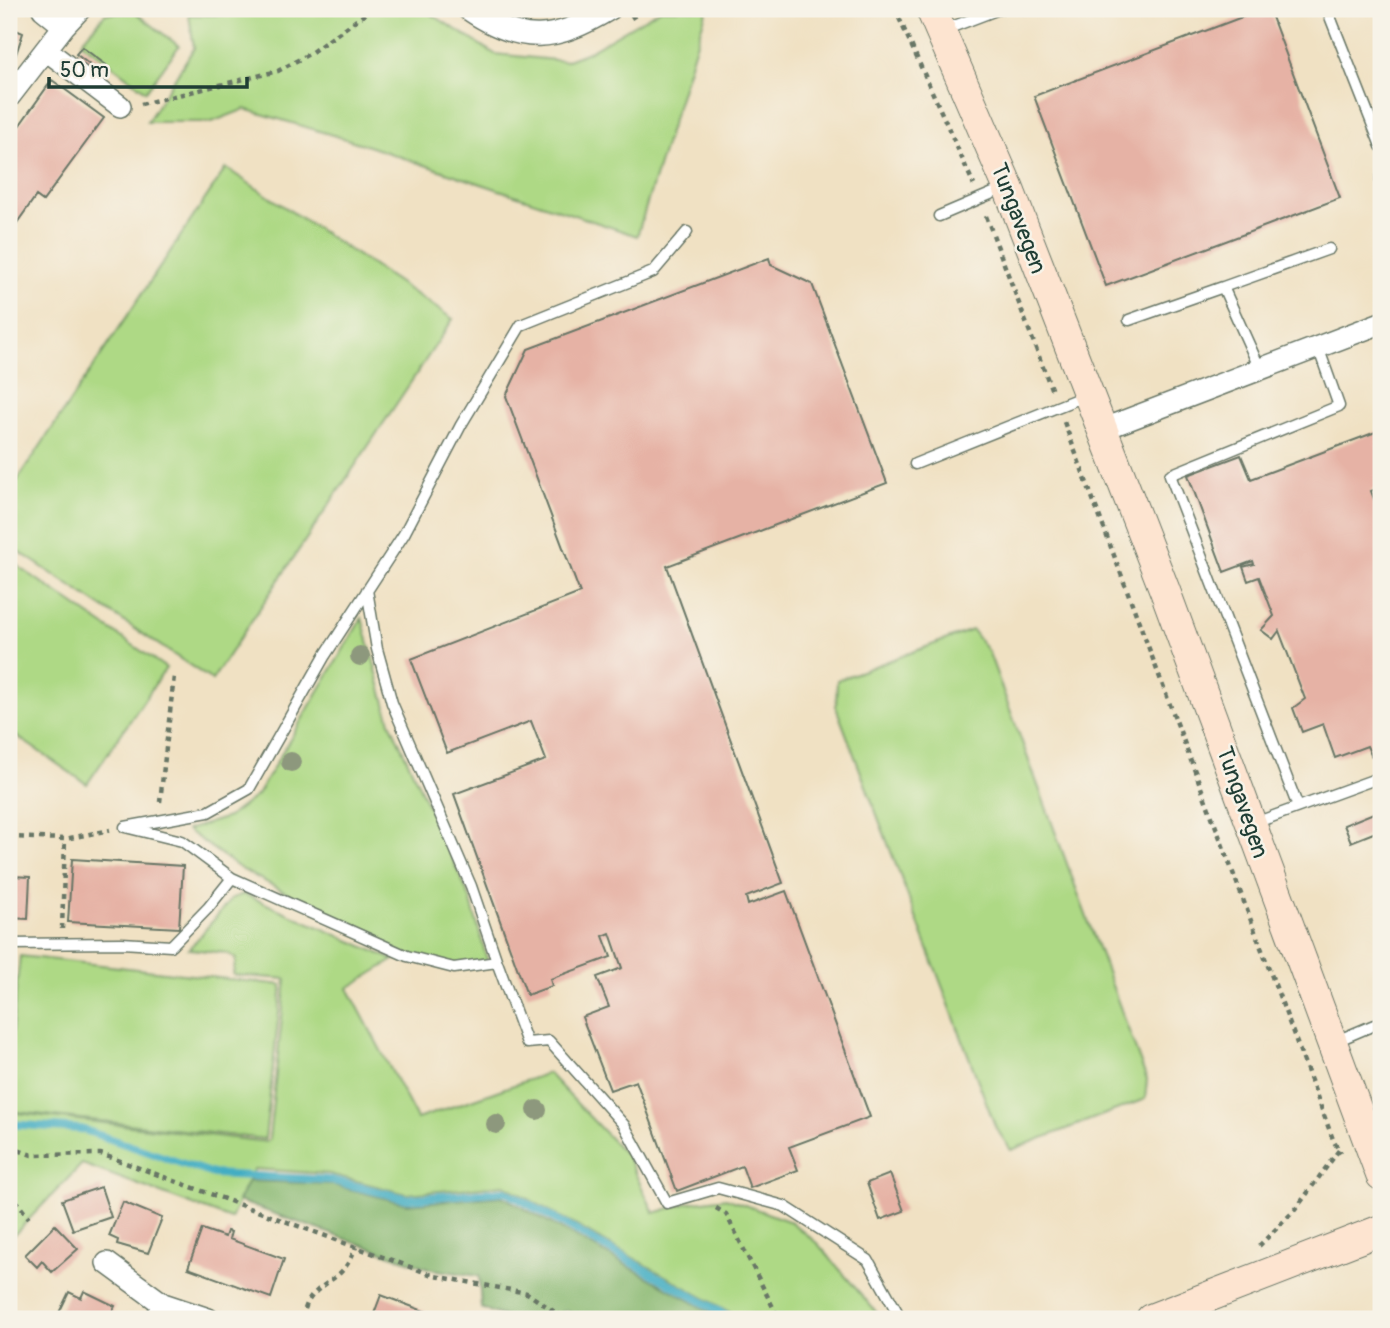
<svg xmlns="http://www.w3.org/2000/svg" width="1390" height="1328" viewBox="0 0 1390 1328" font-family="Pangolin,sans-serif">
<style>
.green{fill:#aed985;stroke:#668b5c;stroke-width:2}
.forest{fill:#8ab972;stroke:#547b53;stroke-width:2}
.lines{fill:none;stroke-linecap:round;stroke-linejoin:round}
.stream{stroke:#43adc3;stroke-width:8}
.building{fill:#e6b2a5}
.lane-casing{stroke:#687666;stroke-width:13}
.street-casing{stroke:#687666;stroke-width:24}
.secondary-casing{stroke:#687666;stroke-width:32}
.path{stroke:#687666;stroke-width:4.5;stroke-dasharray:5 5;stroke-linecap:butt}
.lane{stroke:#fff;stroke-width:10}
.street{stroke:#fff;stroke-width:21}
.secondary{stroke:#fde4d0;stroke-width:30}
.tree{fill:#8d987d}
.labels{text-anchor:middle;stroke-width:5;stroke-linejoin:round;paint-order:stroke}
.street-label{font-size:23px;fill:#1f3d34;stroke:#f7f3e8}
</style>
<rect width="100%" height="100%" fill="#f7f3e8"/>
<filter id="ink" filterUnits="userSpaceOnUse"><feTurbulence type="fractalNoise" baseFrequency=".0143" numOctaves="2"/><feDisplacementMap in="SourceGraphic" scale="14" xChannelSelector="R" yChannelSelector="G"/><feConvolveMatrix kernelMatrix="1 2 1 2 8 2 1 2 1" color-interpolation-filters="sRGB"/></filter>
<filter id="wash" filterUnits="userSpaceOnUse"><feTurbulence type="fractalNoise" baseFrequency=".00686" numOctaves="4" result="noise"/><feDisplacementMap in="SourceGraphic" scale="28" xChannelSelector="R" yChannelSelector="G"/><feGaussianBlur stdDeviation="1.57" result="paint"/><feColorMatrix in="noise" values="0 0 0 0 0 0 0 0 0 0 0 0 0 0 0 0 0 1.4 0 .05"/><feComposite in="paint" operator="in"/></filter>
<g filter="url(#wash)">
<rect width="100%" height="100%" fill="#f0e1c3"/>
<path class="green" d="M262,9h161l72,45 70,7 21,-8 75,-44h46l-70,227 -281,-94 -111,-33 -33,13h-65l47,-74 -5,-33h66z
M135,12l44,34 -33,45 -65,-49 24,-28z
M226,168l227,151 -241,361 -203,-135v-52z
M9,560l157,108 -79,116 -78,-53z
M362,618l28,104 80,176 18,65 -34,5 -47,-12 -166,-87 -54,-39 41,-13 29,-22z
M972,630l17,23 158,427 -2,19 -134,51 -15,-22 -160,-421 1,-27z
M244,894l150,66 -46,28 69,131 131,-46 79,83 27,57 34,-10 38,-5 65,24 27,22 64,75h-116l-4,-4 -29,-1 -229,-129 -97,9 -78,-20 -75,-5 -23,50 -149,-55 -73,76v-128l258,30 2,-3 17,-160 -53,-4 3,-16 -9,-6 -38,-4 43,-51z
M20,956l262,29 -17,154 -256,-28v-53z"/>
<path class="forest" d="M248,1181l81,3 78,20 95,-8 221,123h-144l-13,-9c-24,18 -59,9 -85,-2l-2,-32 -48,-7 -193,-68z"/>
<g class="lines">
<path class="stream" d="M9,1124l72,5 132,45 117,6 78,19 97,-8 228,128
M772,1319h8"/>
</g>
<g id="blocks">
<path class="building" d="M1263,9h6l71,189 -234,88 -72,-190z
M9,27l14,6 -9,27 -5,-2z
M82,47l24,18 -6,8 -24,-19z
M52,80l52,38 -61,83 -7,-5 -27,38v-94z
M769,258l2,7 41,19 75,199 -220,83 116,317 -37,14 2,8 38,-14 84,226 -81,30 9,23 -48,18 -8,-22 -65,25 -41,-110 -26,9 -28,-73 27,-10 -12,-30 25,-9 -12,-35 -7,3 8,21 -61,22 2,7 -25,9 -73,-201 92,-34 -15,-39 -84,32 -36,-94 169,-66 -74,-197 22,-47z
M1381,430v57l-10,4 10,26v237l-9,3 -5,-11 -32,12 -12,-34 -21,8 -9,-24 12,-9 -26,-68 -6,8 -12,-9 13,-14 -15,-39 -11,4 -5,-14 11,-3 -1,-3 -29,11 -36,-97 53,-20 10,24z
M1381,810v20l-30,12 -7,-17z
M72,859l111,7 -4,62 -111,-6z
M12,876l18,1 -2,42 -19,-1z
M890,1174l14,37 -24,9 -13,-37z
M101,1187l10,30 -38,13 -11,-30z
M123,1202l39,16 -14,35 -31,-9 1,-4 -9,-4z
M55,1225l23,24 -26,23 -10,-11 -5,6 -12,-12z
M202,1229l23,8 2,-6 4,1 -2,7 55,20 -13,39 -83,-30z
M84,1291l31,15 -3,6 14,7h-70l13,-27 12,6z
M381,1295l64,24h-73z"/>
</g>
</g>
<g filter="url(#ink)">
<use href="#blocks" fill-opacity="0" stroke="#687666" stroke-width="2"/>
<g class="lines">
<defs>
<path id="lane" d="M1327,9l54,137
M944,30l55,-21
M1381,178v11
M939,216l68,-29
M687,232l-34,40 -132,53 -60,100 -57,109 -80,123 -75,132 -41,23 -83,15 57,14 50,37 175,78 47,12 43,-6 30,81 22,-2 75,84 43,78 51,-15 66,18 84,54 33,59
M1223,287l106,-38
M1129,320l94,-33 37,82
M915,464l172,-69
M367,590l10,59 15,54 79,183 26,76
M1298,807l-128,-332 169,-69 -21,-59
M1252,824l129,-47
M9,944l113,-1 49,3 37,-38 24,-30
M1334,1042l40,-17"/>
<path id="street" d="M43,9l21,17 16,-17
M468,9c54,37 87,33 142,0
M46,50l74,56
M9,97l55,-71
M1101,430l280,-107
M107,1263l56,41
M156,1319l7,-15 45,15"/>
<path id="secondary" d="M931,9l77,178 157,404 216,584
M1151,1319l230,-89"/>
</defs>
<use href="#lane" class="lane-casing"/>
<use href="#street" class="street-casing"/>
<use href="#secondary" class="secondary-casing"/>
<path class="path" d="M188,9l33,3 24,-3
M895,9l79,176
M631,18l14,-9
M141,104l137,-33 31,-17 63,-45
M986,216l66,175
M1064,422l270,720 7,11
M160,802l14,-126
M9,837l56,2 45,-9
M62,929l3,-90
M9,1147l23,8 69,-1 334,122 92,17 38,26
M9,1192l20,26
M716,1208l10,6 53,105
M1259,1246l36,-36 44,-60
M303,1319c3,-27 20,-31 38,-47 7,-7 11,-16 15,-25"/>
<use href="#lane" class="lane"/>
<use href="#street" class="street"/>
<use href="#secondary" class="secondary"/>
</g>
<g class="tree">
<circle cx="360" cy="656" r="10"/>
<circle cx="291" cy="762" r="10"/>
<circle cx="537" cy="1110" r="10"/>
<circle cx="496" cy="1124" r="10"/>
</g>
</g>
<g class="labels">
<g class="street-label">
<text transform="translate(1019 218) rotate(69)" y="8">Tungavegen</text>
<text transform="translate(1243 802) rotate(71)" y="8">Tungavegen</text>
</g>
</g>
<rect width="1390" height="1328" fill="none" stroke="#f7f3e8" stroke-width="35"/>
<path d="M49 77v10h198v-10" fill="none" stroke="#1f3d34" stroke-width="3.5"/>
<text x="60" y="77" font-size="21" fill="#1f3d34" stroke="#f7f3e8" stroke-width="5" paint-order="stroke">50 m</text>
</svg>
